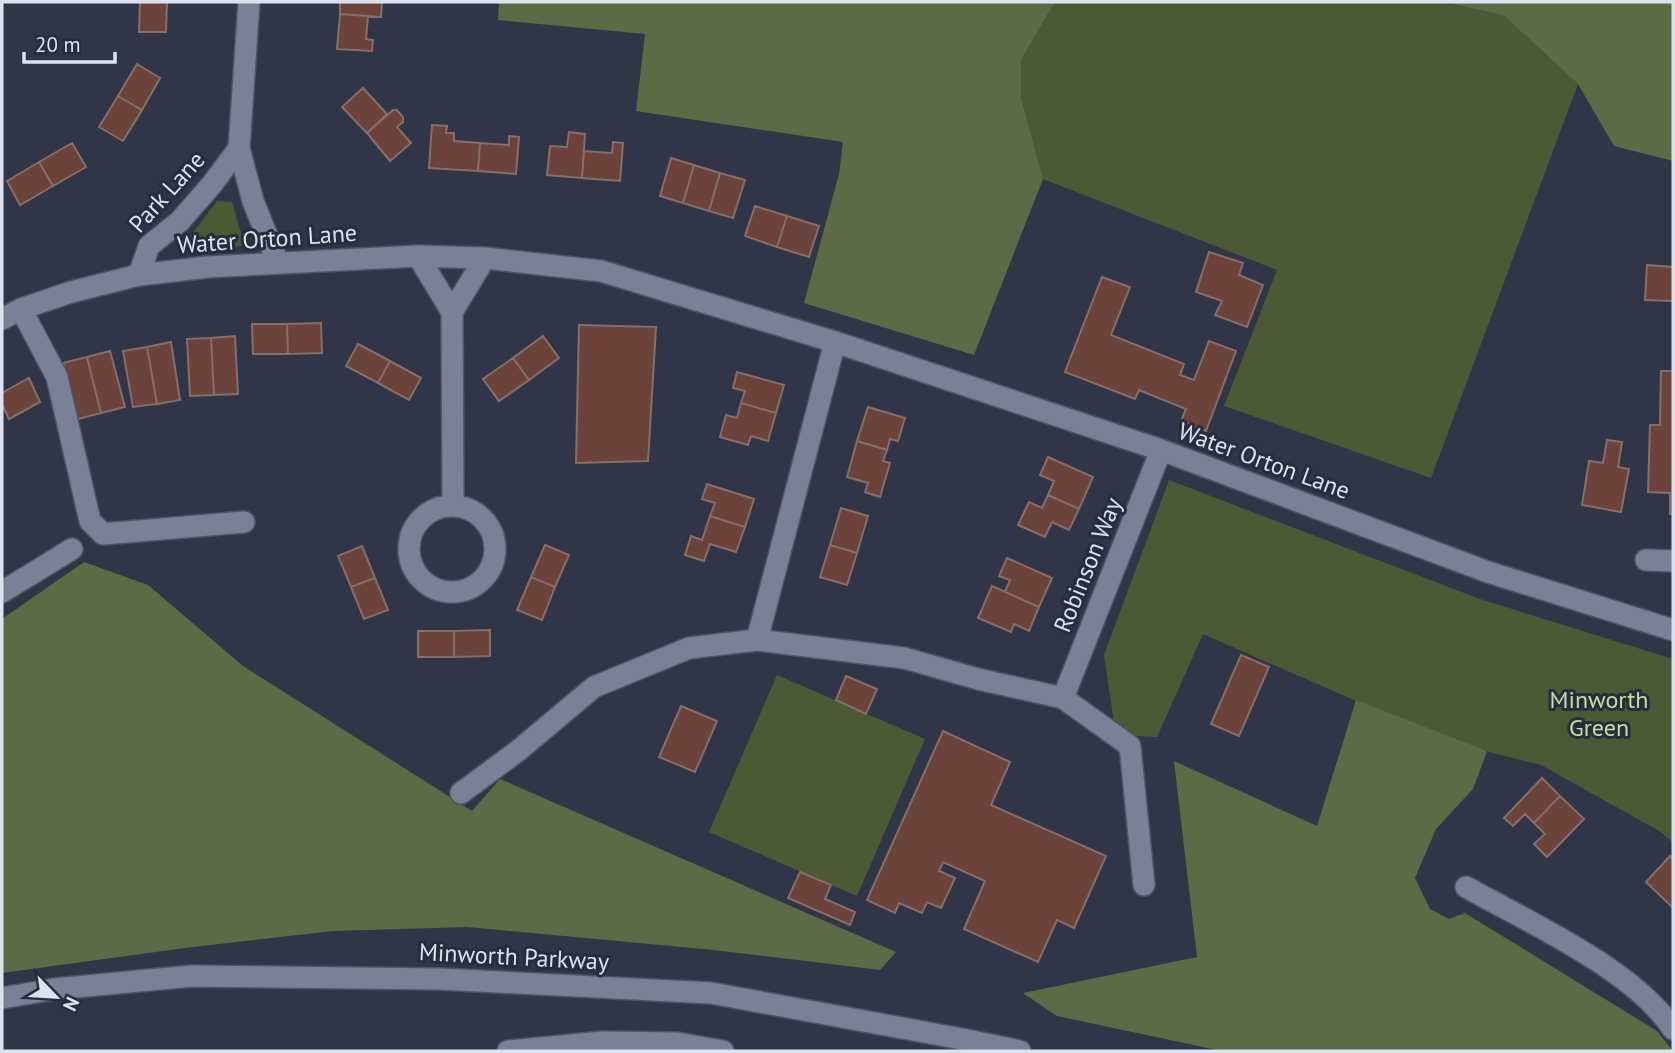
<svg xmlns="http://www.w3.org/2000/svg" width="1675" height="1053" viewBox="0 0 1675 1053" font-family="'PT Sans',sans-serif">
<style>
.green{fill:#4d5835}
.forest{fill:#5e6a45}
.building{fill:#6b433a;stroke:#876e68;stroke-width:2}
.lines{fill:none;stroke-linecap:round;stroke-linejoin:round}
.minor-casing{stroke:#4f5464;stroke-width:24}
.minor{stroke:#7a8096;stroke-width:21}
.labels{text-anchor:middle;stroke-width:6;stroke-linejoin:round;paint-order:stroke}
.street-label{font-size:24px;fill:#dee2ee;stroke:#272c3e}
.park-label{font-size:24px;fill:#c9df9e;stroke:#272c3e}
</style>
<rect width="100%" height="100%" fill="#303648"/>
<path class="green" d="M1055,2h388l60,13 75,69 -147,394 -207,-72 53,-136 -234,-91 -22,-82v-37z
M217,201l15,1 11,38v6l-48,3 -6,-5v-6z
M1169,480l311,119 193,60v184l-12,-11 -120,-67 -55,-14 -116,-44 -167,-73 -46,103 -21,-1 -22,-14 -10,-67z
M777,675l148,64 -68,157 -148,-64z"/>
<path class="forest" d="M499,2h556l-34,58v37l22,82 -69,176 -170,-52 35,-129 4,-32 -207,-31 9,-77 -147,-14z
M1443,2h230v159l-59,-15 -36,-62 -75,-69z
M84,562l64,23 95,81 229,145 28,-32 396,173 -16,18 -166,-20 -247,-23 -134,4 -148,17 -183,25v-354z
M1356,700l131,51 -14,38 -37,40 -21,49 15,31 19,10 16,-6 192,118 16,20h-451l-165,-35 -34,-23 174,-36 -23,-196 143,65z"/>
<path class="building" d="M140,2h27l-1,30h-27z
M340,2h42l-1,15 -41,-3z
M340,14l28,2 -2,23 7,1 -1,11 -35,-2z
M137,64l23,14 -18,32 -24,-14z
M363,88l24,26 -20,19 -25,-26z
M118,96l24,14 -19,31 -24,-14z
M393,110h4l6,7v5l-6,5 14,16 -21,18 -23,-28z
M432,125l15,1 -1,7h8v8l26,2 -2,28 -49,-3z
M569,132l16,2 -3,44 -35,-3 3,-29 17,1z
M509,136l10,1 -3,37 -38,-3 2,-28 29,2z
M613,142l10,1 -3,38 -38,-3 2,-27 28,2z
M72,143l14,24 -33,19 -14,-24z
M671,158l23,7 -11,38 -23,-7z
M39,162l14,24 -33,19 -13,-24z
M694,165l26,8 -11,38 -26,-8z
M720,173l25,7 -12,38 -24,-7z
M755,206l32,10 -10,31 -32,-11z
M787,216l32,10 -10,31 -32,-10z
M1209,252l34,11 -4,12 24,10 -16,42 -32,-12 7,-14 -26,-9z
M1647,265l26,2v34l-28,-1z
M1102,277l28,10 -19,48 73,29 -4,11 14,5 15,-39 27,10 -30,80 -25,-10 5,-12 -47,-19 -4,9 -70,-27z
M321,323l1,30 -34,1 -1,-30z
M252,324h35l1,30h-35z
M579,325l77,2 -8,134 -72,2z
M235,336l3,58 -24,1 -3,-57z
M543,336l16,22 -30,22 -16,-22z
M211,338l3,57 -24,1 -3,-57z
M171,342l9,58 -23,4 -10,-57z
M358,344l32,17 -12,22 -32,-17z
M147,347l10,57 -24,3 -10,-56z
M110,351l15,56 -24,6 -14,-56z
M87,357l14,56 -23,6 -15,-56z
M513,358l16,22 -30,21 -16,-22z
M390,361l31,17 -12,22 -31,-17z
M1661,371h12v143h-3v-21l-22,-1 2,-67h10z
M737,372l47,13 -8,28 -35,-10 4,-12 -12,-3z
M29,378l11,24 -31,17 -7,-15v-11z
M741,403l35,10 -8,28 -17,-5 -3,9 -28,-8 6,-22 11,3z
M868,407l37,11 -7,23 -8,-2 -3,11 -30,-9z
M1607,440l15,2 -4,25 11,2 -8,43 -39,-7 7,-44 14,2z
M857,441l30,9 -4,11 7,2 -10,34 -15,-5 3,-9 -21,-6z
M1048,457l45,20 -14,32 -31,-14 6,-14 -14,-6z
M707,484l47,15 -9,28 -35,-11 5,-13 -13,-4z
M1048,495l31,14 -10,21 -17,-8 -7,15 -27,-12 11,-23 13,6z
M841,508l27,8 -11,37 -27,-8z
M710,516l35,11 -9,25 -26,-8 -6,17 -19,-6 6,-19 11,4z
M545,545l24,10 -14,32 -24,-10z
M830,545l27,8 -10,32 -27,-8z
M362,546l13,32 -24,9 -13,-31z
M1007,558l45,20 -13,29 -34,-15 5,-12 -11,-4z
M531,577l24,10 -13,33 -25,-10z
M375,578l13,32 -24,9 -13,-32z
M992,586l47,21 -10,24 -15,-7 -3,8 -33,-14z
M490,630v26l-36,1v-26z
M418,631h36v26h-36z
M1241,655l28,12 -30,69 -28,-12z
M846,676l31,13 -11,25 -30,-14z
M681,706l36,15 -22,51 -36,-15z
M943,731l67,31 -19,43 115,51 -32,72 -17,-8 -19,42 -74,-33 21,-48 -42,-19 -4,9 16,7 -14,30 -14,-6 -5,11 -23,-10 -4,10 -28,-13z
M1542,778l18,18 -26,27 -9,-9 -12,12 -9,-8z
M1560,796l24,23 -37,38 -13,-13 11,-10 -11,-11z
M1670,856l3,3v49l-27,-26z
M800,872l31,13 -6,14 30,13 -5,13 -62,-27z"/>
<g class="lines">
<defs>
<path id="minor" d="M249,2l-10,146 14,53 25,62
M418,256l34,56
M139,275l10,-29 31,-25 33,-38 26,-35
M21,309l36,68 33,144 13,13 141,-12
M2,319l19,-10 50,-17 68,-17 69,-8 210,-11 67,2 116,13 234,71 326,108 327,122 185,58
M453,506l-1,-194 33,-54
M409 549a43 43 0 1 1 86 0a43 43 0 1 1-86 0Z
M1646,560l27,1
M2,592l70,-43
M757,640l78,-298
M1063,698l98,-248
M461,793l58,-43 75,-63 95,-39 68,-8 147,18 74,21 85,19 67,48 14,139
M1466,887c64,36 167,82 207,142
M2,998l52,-9 138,-13 248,3 271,14 251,46 58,12
M508,1051l95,-9 74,1 46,8"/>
</defs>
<use href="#minor" class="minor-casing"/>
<use href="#minor" class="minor"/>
</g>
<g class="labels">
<g class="street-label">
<text transform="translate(167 192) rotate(-48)" y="8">Park Lane</text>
<text transform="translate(267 239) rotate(-4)" y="8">Water Orton Lane</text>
<text transform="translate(1264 461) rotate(20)" y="8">Water Orton Lane</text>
<text transform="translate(1088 565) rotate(-68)" y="8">Robinson Way</text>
<text transform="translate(514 957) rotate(3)" y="8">Minworth Parkway</text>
</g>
<g class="park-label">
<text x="1599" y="708">Minworth<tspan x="1599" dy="28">Green</tspan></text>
</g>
</g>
<rect width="1675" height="1053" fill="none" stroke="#dee2ee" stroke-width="7"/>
<g transform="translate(56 997) rotate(115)" stroke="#272c3e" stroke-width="5" paint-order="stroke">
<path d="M0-5L12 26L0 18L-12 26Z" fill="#dee2ee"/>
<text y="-10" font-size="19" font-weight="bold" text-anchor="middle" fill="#dee2ee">N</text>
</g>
<path d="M24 52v10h91v-10" fill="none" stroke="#dee2ee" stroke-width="3.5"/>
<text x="35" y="52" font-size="21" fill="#dee2ee" stroke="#272c3e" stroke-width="5" paint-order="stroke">20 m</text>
</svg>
